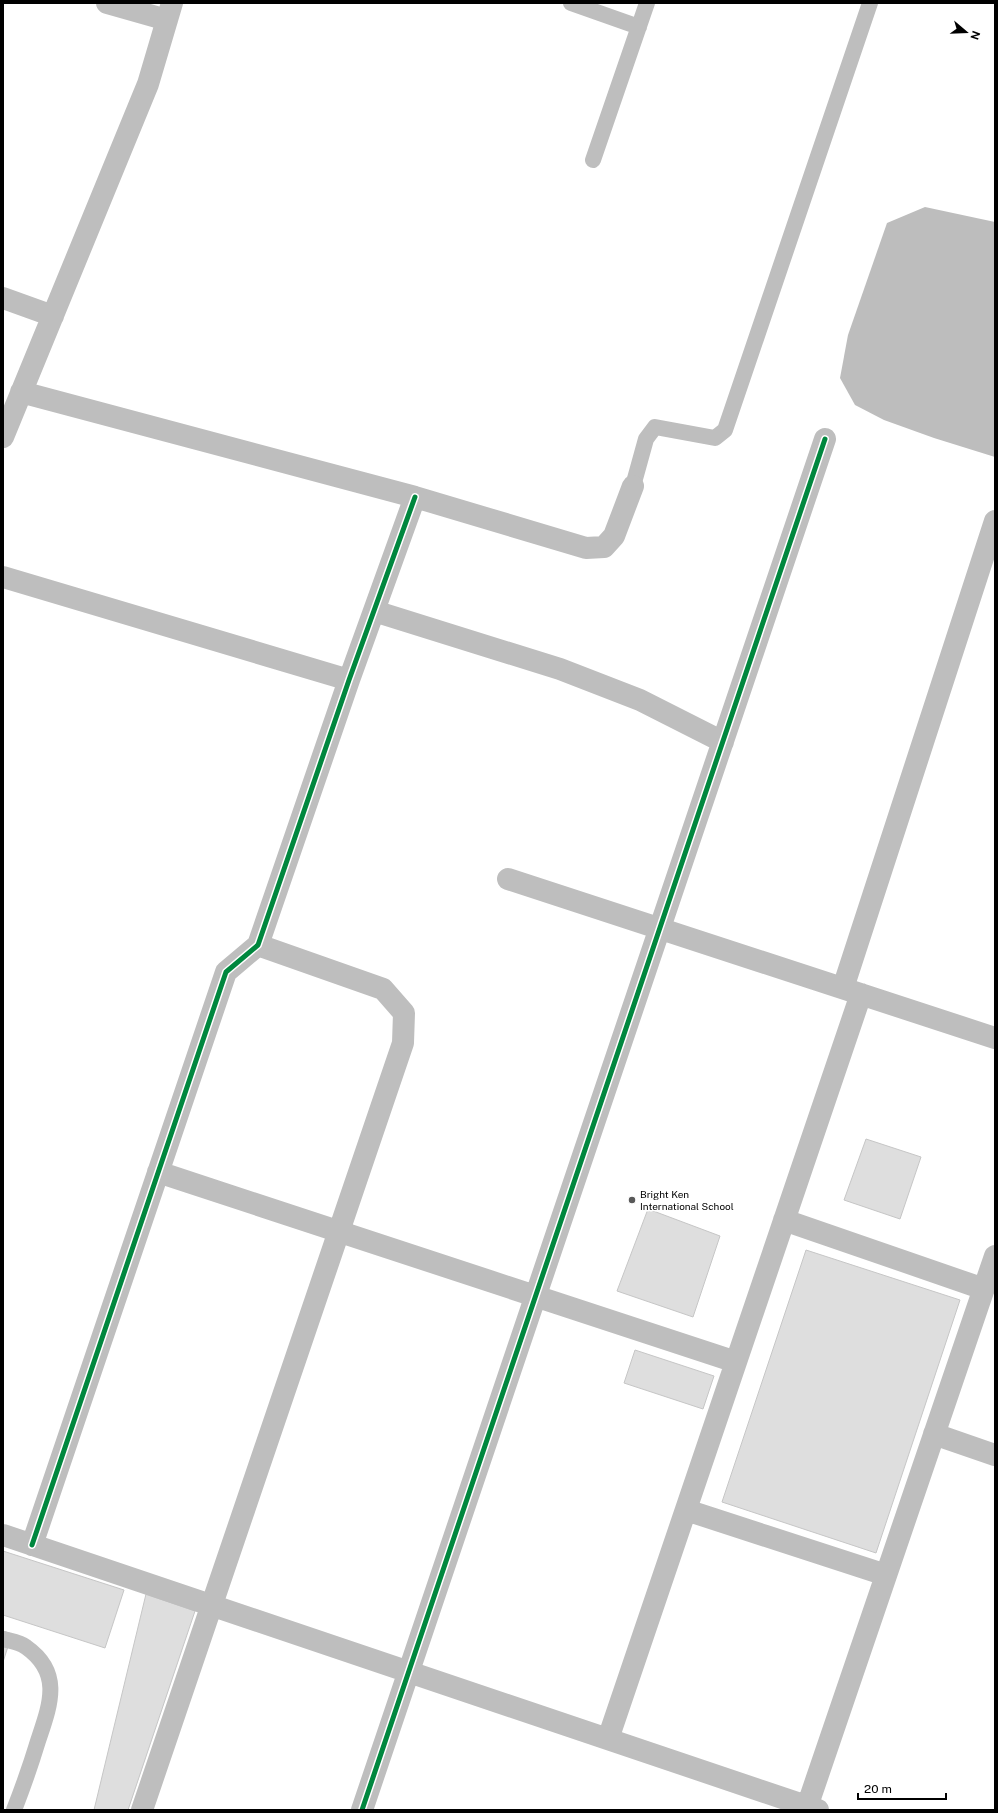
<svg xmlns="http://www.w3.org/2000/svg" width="998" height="1813" viewBox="0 0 998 1813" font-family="'Public Sans',sans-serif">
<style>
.water{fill:#bdbdbd}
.building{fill:#dedede;stroke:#c6c6c6}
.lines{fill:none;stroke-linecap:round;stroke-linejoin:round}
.lane{stroke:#bebebe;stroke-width:16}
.street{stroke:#bebebe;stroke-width:22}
.cycleway-casing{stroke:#fff;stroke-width:8}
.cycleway{stroke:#00873e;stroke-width:5}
.poi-dot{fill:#595959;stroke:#fff;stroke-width:1.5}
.labels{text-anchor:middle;stroke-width:3;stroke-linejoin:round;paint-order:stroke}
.poi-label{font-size:10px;fill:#000;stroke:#fff;text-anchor:start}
</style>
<rect width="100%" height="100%" fill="#fff"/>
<path class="water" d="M925,207l70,15v235l-61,-19 -50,-18 -29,-15 -15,-27 8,-43 39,-112z"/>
<path class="building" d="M866,1139l55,18 -21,62 -56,-19z
M648,1209l72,27 -27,81 -76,-26z
M806,1250l154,50 -84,253 -154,-51z
M635,1350l79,26 -11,33 -79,-26z
M3,1551l121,39 -19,58 -102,-33z
M146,1594l49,17 -67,199h-34z
M3,1631l9,3 -9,28z"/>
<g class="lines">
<path class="lane" d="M571,3l68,24
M593,160l54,-157
M633,486l13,-47 9,-12 60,11 10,-8 145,-427
M3,1639c7,2 17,3 23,8 37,26 24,58 12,94 -7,23 -15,46 -24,69"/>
<path class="street" d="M107,3l60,17
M3,298l50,18
M21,392l394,105 171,51 18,-1 10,-11 19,-50
M3,437l145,-353 24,-81
M3,577l346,103
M374,611l186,58 80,31 83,42
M508,879l487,159
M843,988l152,-467
M158,1172l578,190
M784,1220l200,69
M934,1434l61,21
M686,1510l200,65
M3,1535l815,275
M32,1545l194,-573 32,-27 91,-265 66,-183
M608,1739l253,-745
M807,1807l188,-551
M142,1810l261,-767 1,-30 -21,-24 -125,-44
M362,1810l463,-1371"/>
<defs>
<path id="cycleway" d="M32,1545l194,-573 32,-27 91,-265 66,-183
M362,1810l463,-1371"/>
</defs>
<use href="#cycleway" class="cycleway-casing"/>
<use href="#cycleway" class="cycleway"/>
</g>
<circle class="poi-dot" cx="632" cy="1200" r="4"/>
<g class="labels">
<g class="poi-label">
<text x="640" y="1198">Bright Ken<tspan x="640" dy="12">International School</tspan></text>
</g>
</g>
<rect width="998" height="1813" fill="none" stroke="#000000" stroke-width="8"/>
<g transform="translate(966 32) rotate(109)" stroke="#ffffff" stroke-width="3" paint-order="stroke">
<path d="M0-3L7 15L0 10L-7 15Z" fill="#000000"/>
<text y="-6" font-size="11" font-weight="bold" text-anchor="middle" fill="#000000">N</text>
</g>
<path d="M858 1793v6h88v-6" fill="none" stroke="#000000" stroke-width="2"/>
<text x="864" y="1793" font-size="12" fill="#000000" stroke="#ffffff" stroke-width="3" paint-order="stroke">20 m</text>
</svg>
